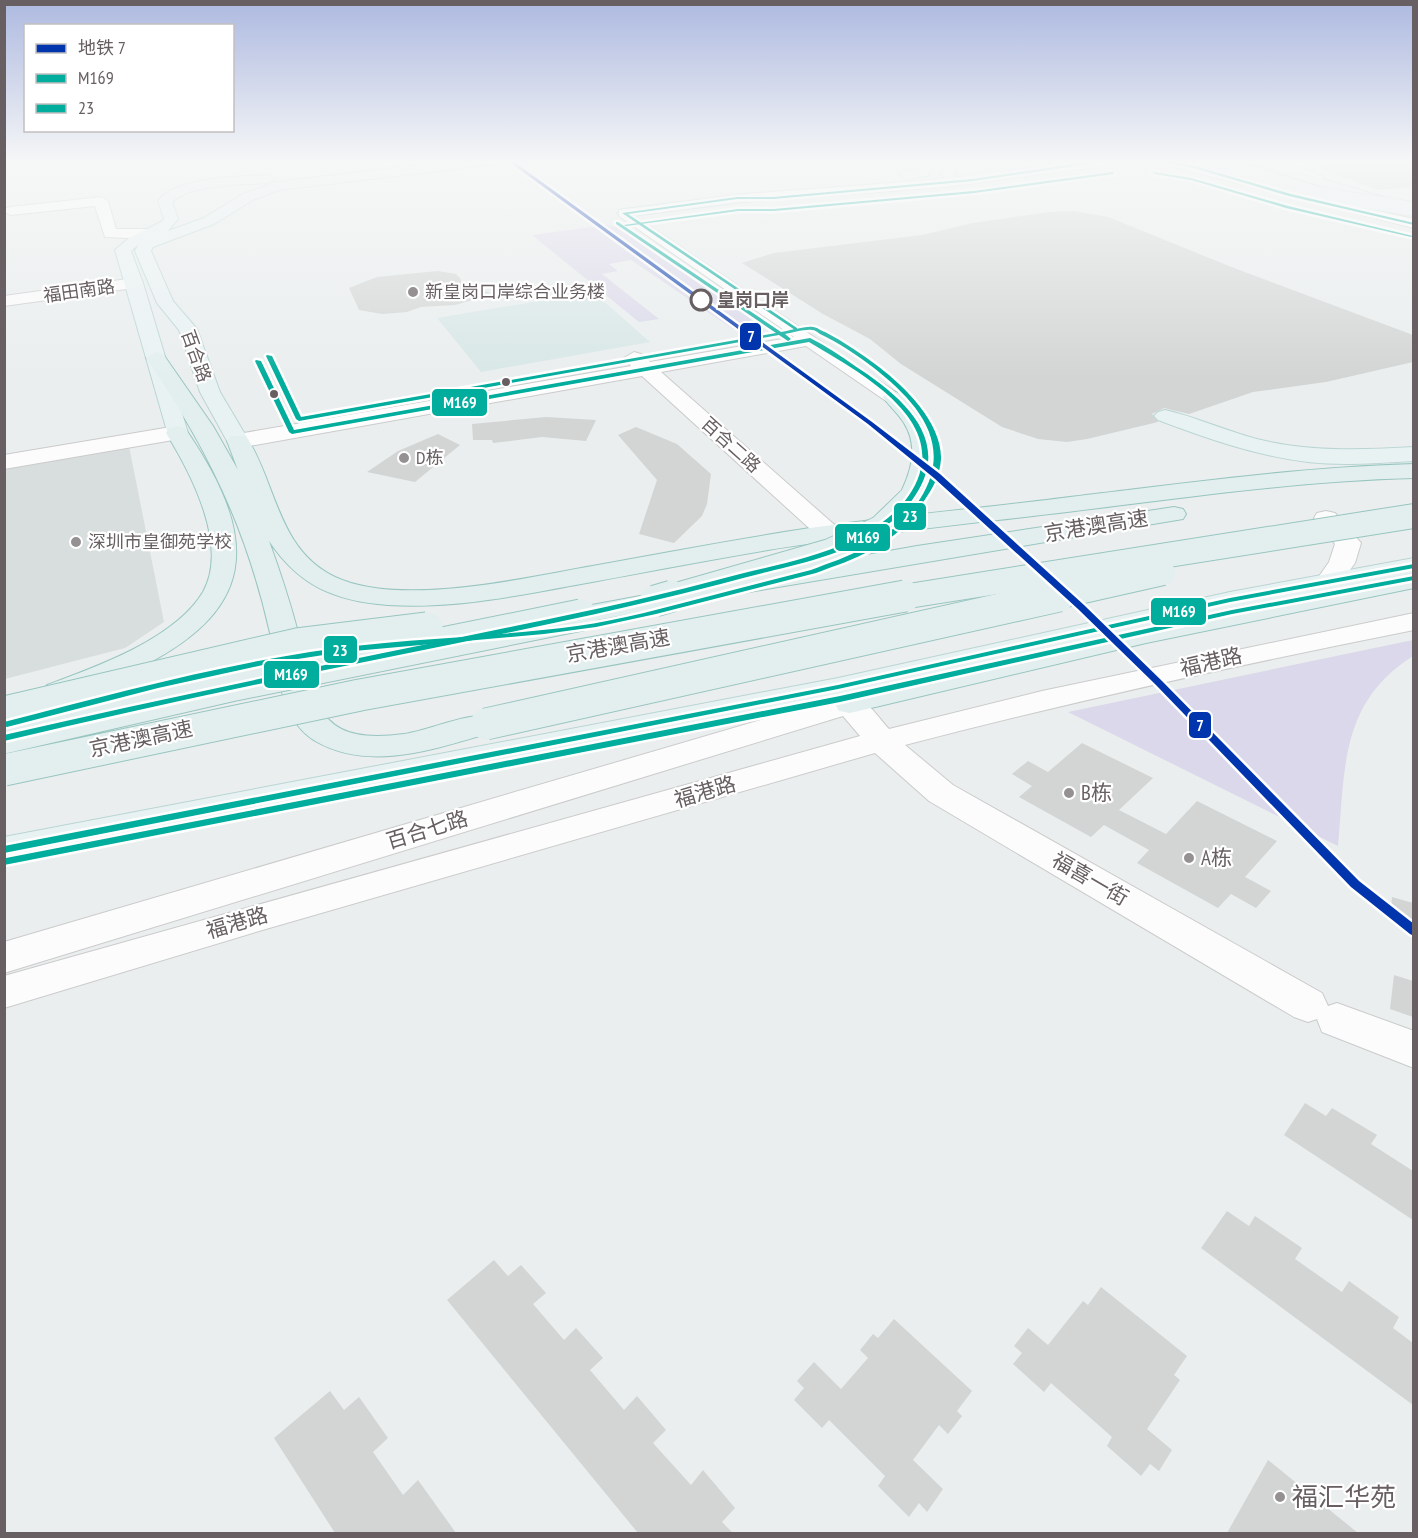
<svg xmlns="http://www.w3.org/2000/svg" width="1418" height="1538" viewBox="0 0 1418 1538" font-family="'PT Sans Narrow','Noto Sans SC',sans-serif">
<style>
.commercial{fill:#d8e7e7}
.education{fill:#d8dede}
.green{fill:#dad8ea}
.building{fill:#d3d5d5}
.lines{fill:none;stroke-linecap:round;stroke-linejoin:round}
.minor-casing{stroke:#cbcbcc;stroke-width:2}
.major-casing{stroke:#b9d5d3;stroke-width:2}
.highway-casing{stroke:#98c5c0;stroke-width:2}
.minor{fill:#fcfcfc;fill-rule:evenodd}
.major{fill:#e9f2f3;fill-rule:evenodd}
.highway{fill:#e3efef;fill-rule:evenodd}
.major-bridge-casing{stroke:#b9d5d3;stroke-width:15;stroke-linecap:butt}
.highway-bridge-far1-casing{stroke:#98c5c0;stroke-width:26;stroke-linecap:butt}
.highway-bridge-casing{stroke:#98c5c0;stroke-width:33;stroke-linecap:butt}
.major-bridge{stroke:#e9f2f3;stroke-width:14}
.highway-bridge-far1{stroke:#e3efef;stroke-width:24}
.highway-bridge{stroke:#e3efef;stroke-width:31}
.bus-1-casing{stroke:#fff;stroke-width:5}
.bus-2-casing{stroke:#fff;stroke-width:5}
.bus-1{fill:#01ad9c;fill-rule:evenodd}
.bus-2{fill:#01ad9c;fill-rule:evenodd}
.metro-1-casing{stroke:#fff;stroke-width:5}
.metro-1{fill:#0035ad;fill-rule:evenodd}
.poi-dot{fill:#959192;stroke:#fff;stroke-width:2}
.stop-dot{fill:#fff;stroke:#675f61;stroke-width:3}
.bus-dot{fill:#675f61;stroke:#fff;stroke-width:2}
.labels{text-anchor:middle;stroke-width:4.5;stroke-linejoin:round;paint-order:stroke}
.far-street-label{font-size:18px;fill:#675f61;stroke:#fff}
.far-poi-label{font-size:18px;fill:#675f61;stroke:#fff;text-anchor:start}
.far-stop-label{font-size:18px;font-weight:bold;fill:#675f61;stroke:#fff;text-anchor:start}
.street-label{font-size:21px;fill:#675f61;stroke:#fff}
.poi-label{font-size:21px;fill:#675f61;stroke:#fff;text-anchor:start}
.near-poi-label{font-size:26px;fill:#675f61;stroke:#fff;text-anchor:start}
.line-badge{stroke:#fff;stroke-width:2}
.badge-label{font-size:16px;text-anchor:middle;font-weight:bold;fill:#fff}
</style>
<rect width="100%" height="100%" fill="#eaeeee"/>
<path class="commercial" d="M593,292l57,50 -169,30 -44,-54z"/>
<path class="education" d="M128,441l36,181 -39,26 -120,31v-217z"/>
<path class="green" d="M606,225l20,4 126,90 -4,8 -15,2 -102,-69 -22,4 9,7 -16,3 57,45 -20,3 -107,-87z
M1413,640v16c-73,46 -68,113 -75,190l-270,-134z"/>
<path class="building" d="M1379,161h25l9,4v22l-35,3 -65,-24z
M1074,211l34,6 126,51 179,67v27l-87,20 -73,10 -64,22 -25,-6 -12,6 6,8 -71,17 -20,3 -29,-3 -36,-12 -101,-63 -31,-25 -47,-25 -81,-51 32,-10 148,-18 51,-12 76,-11z
M438,271l18,3 4,4 2,6 31,10 -38,11 -34,2 -14,5 -25,2 -23,-4 -10,-22 28,-11z
M546,417l50,3 -10,21 -44,-4 -49,6 -1,-3h-19l-1,-16z
M636,427l41,17 34,30 -4,30 -5,12 -28,27 -35,-9 18,-54 -39,-45z
M438,434l22,11 -45,37 -48,-10 31,-21z
M1082,743l71,35 -34,32 47,24 31,-33 80,40 -32,36 26,14 -15,17 -25,-14 -13,14 -81,-45 12,-13 -45,-25 -13,12 -72,-40 13,-11 -20,-12 16,-13 20,11z
M1392,897l21,6v23l-23,-7z
M1394,975l19,6v36l-23,-8z
M1305,1103l21,13 6,-8 45,27 -6,9 42,27v49l-129,-85z
M1227,1211l22,15 6,-10 47,32 -7,11 47,33 7,-11 50,36 -6,11 20,15v62l-212,-157z
M494,1260l14,16 13,-11 25,28 -13,11 31,36 12,-12 27,30 -13,12 34,40 13,-14 29,34 -13,13 38,42 12,-15 32,38 -13,14 11,11h-95l-191,-233z
M1101,1287l86,69 -13,19 6,5 -33,49 25,21 -13,21 -9,-7 -9,12 -34,-30 5,-9 -61,-54 -7,9 -31,-28 9,-11 -8,-7 14,-18 20,17 35,-44 5,4z
M894,1319l78,72 -15,20 5,5 -14,18 -9,-9 -26,35 30,29 -16,23 -8,-9 -10,14 -31,-31 7,-10 -56,-56 -7,8 -28,-28 10,-12 -7,-7 17,-19 27,27 27,-31 -8,-8 13,-16 5,4z
M330,1391l14,19 15,-13 29,41 -15,14 30,43 15,-15 38,53h-121l-61,-95z
M1268,1460l90,73h-131z"/>
<g class="lines">
<defs>
<path id="minor" d="M1078,161h39l-6,4 -166,22 -200,15 -7,-4 7,-4 200,-15z
M1150,161l44,2 99,29 121,27v9z
M1260,161h20l43,16 -7,4z
M101,197l7,4 8,28h37l8,5 -8,5 -48,-2 -10,-31 -84,9 -7,-3 2,-4 5,-1z
M624,209l279,188 -3,4h-14l-80,-55 -145,26 177,156 4,5 -4,5 -9,3 -9,-3 -178,-162 -404,72 -8,-2 -3,-5 3,-5 8,-2 393,-68 -7,-8 10,-6 7,2 9,8 144,-25 -175,-121v-6z
M135,278l8,5 -2,4 -137,19v-10z
M177,426l8,2 3,5 -3,5 -181,31v-14z
M1326,511l9,2 26,30 -6,20 -18,25 -9,2 -9,-2 -4,-6 14,-20 6,-18 -21,-26 3,-5z
M1414,613v17c-171,34 -341,71 -509,115l48,40 369,208 6,13 9,-3 77,28v37l-92,-36 -5,-13 -9,3 -14,-5 -365,-216 -54,-48 -616,178 -255,77v-32l856,-240 -17,-20 -839,257v-31l835,-245c25,-6 34,15 50,32l153,-38z"/>
<path id="major" d="M453,161h43l-6,4 -211,25 -26,10 -39,24 -61,23 -2,4 22,50 24,28 23,63 29,49 -3,5h-16l-3,-5 -27,-49 -21,-62 -22,-27 -22,-52 3,-6 -7,6 12,32 45,150 -3,5h-16l-54,-188 14,-12 32,-16 3,-3 -6,-18c19,-25 80,-24 110,-26l7,4 -7,4c-26,2 -77,1 -96,19l6,17 -10,12 36,-13 39,-24 33,-12z
M923,161h13l-8,15 -21,3 -7,-4 2,-3 17,-2z
M948,161h15l-9,12 6,6 -2,3h-10l-8,-8z
M1243,161h21l132,40 2,3 -7,4 -5,-1z
M745,194l5,1v6l-126,16 -7,-4 7,-4z
M1165,410c31,7 61,21 92,29 52,13 104,11 157,8v14c-36,2 -71,5 -106,1 -52,-6 -102,-24 -150,-42l-4,-4 4,-4z
M1414,558v16l-184,34 -392,88 -834,167v-26l834,-159 392,-86z"/>
<path id="highway" d="M156,352l7,2 50,72 25,44 -11,-29 3,-5h16c31,48 31,113 89,141 66,31 193,0 263,-12 70,-13 141,-26 212,-37 92,-13 184,-21 276,-33 109,-13 217,-28 328,-31v14c-117,3 -232,20 -347,34 -100,12 -200,22 -299,38 -66,11 -132,24 -198,36 -59,11 -121,23 -182,19 -53,-4 -89,-19 -119,-64 11,30 21,61 29,91 18,70 16,114 106,102 27,-4 68,-24 93,-17l5,7 -5,7c-57,16 -124,42 -180,11 -38,-21 -39,-72 -47,-109 -24,-106 -63,-186 -124,-275z
M893,391c11,3 18,12 25,21 23,30 20,63 -1,93l-8,2 -8,-2 -4,-5c13,-25 23,-51 7,-77 -6,-10 -15,-17 -21,-26l3,-4z
M177,426l8,2c77,113 74,184 -56,245 -23,10 -56,31 -82,24l-4,-6 4,-6c49,-18 128,-46 156,-93 26,-46 -12,-119 -37,-159l3,-5z
M1174,507l9,2 3,5 -3,5 -452,76 -10,-2 -3,-6 3,-6 10,-2 186,-33z
M1414,572v16l-268,55 -296,70 -11,-2 -4,-7 4,-7 11,-2 296,-70z
M683,588l10,2 4,6 -4,6 -112,21 -10,-2 -4,-6 4,-6 10,-2z"/>
</defs>
<use href="#minor" class="minor-casing"/>
<use href="#major" class="major-casing"/>
<use href="#highway" class="highway-casing"/>
<use href="#minor" class="minor"/>
<use href="#major" class="major"/>
<use href="#highway" class="highway"/>
<defs>
<path id="major-bridge" d="M1207,161l111,33 96,15"/>
<path id="highway-bridge-far1" d="M666,598l164,-47 50,-23 29,-28
M896,598l518,-82
M1052,598l111,-25"/>
<path id="highway-bridge" d="M655,601l17,-5
M4,712l293,-68 130,-16
M486,724l573,-128
M4,738l231,-53 346,-70
M4,770l356,-75 545,-99"/>
</defs>
<use href="#major-bridge" class="major-bridge-casing"/>
<use href="#highway-bridge-far1" class="highway-bridge-far1-casing"/>
<use href="#highway-bridge" class="highway-bridge-casing"/>
<use href="#major-bridge" class="major-bridge"/>
<use href="#highway-bridge-far1" class="highway-bridge-far1"/>
<use href="#highway-bridge" class="highway-bridge"/>
<defs>
<path id="bus-1" d="M1096,161h12l-135,20 -200,18h-36l-109,15 169,114v1l-2,1 -173,-117 115,-16h36l200,-18z
M1158,161h10l26,5 97,28 123,29v2l-125,-29 -95,-28z
M810,338c16,8 31,18 45,28 43,28 96,70 63,125 -8,14 -19,25 -32,35 -34,26 -79,36 -119,46 -29,7 -57,15 -86,22 -97,24 -195,43 -292,63 -129,26 -257,54 -385,84v-6c170,-39 340,-74 511,-109 75,-15 151,-32 225,-52 38,-9 76,-17 111,-33 30,-14 63,-39 70,-73 13,-58 -71,-101 -112,-126l-517,92 -3,-2 -34,-71 1,-1 5,1 33,69z
M1414,564v4l-184,34 -392,87 -834,164v-7l834,-161 392,-87z"/>
<path id="bus-2" d="M1113,172l1,2 -140,19 -200,18h-36l-112,15 -2,-1 114,-16h36l200,-18z
M1153,172l38,6 97,28 125,30 -2,1 -125,-29 -95,-28 -37,-6z
M616,222h2l163,110c8,-1 24,-6 32,-5 4,0 8,4 12,5 19,10 37,22 54,35 26,20 63,56 62,92 -1,16 -8,29 -17,42 -13,21 -31,38 -53,49 -17,10 -37,16 -55,23l-160,41 -60,13 -52,7 -201,18 -71,11 -114,25 -151,39 -3,-1v-4c101,-26 203,-54 306,-70 88,-14 178,-14 267,-26 45,-6 89,-19 133,-30 33,-9 67,-17 101,-26 18,-7 37,-13 55,-23 22,-11 40,-28 54,-48 35,-55 -3,-97 -46,-131 -17,-13 -35,-25 -54,-34 -3,-2 -5,-4 -8,-4 -7,-1 -21,3 -27,4l6,5 -3,2 -9,-6 -480,86 -3,-2 -30,-63 1,-1 5,1 29,61 475,-84 -160,-109z
M1414,576v4l-182,34 -392,88 -836,163v-6l2,-1 834,-162 392,-86z"/>
</defs>
<use href="#bus-1" class="bus-1-casing"/>
<use href="#bus-2" class="bus-2-casing"/>
<use href="#bus-1" class="bus-1"/>
<use href="#bus-2" class="bus-2"/>
<defs>
<path id="metro-1" d="M513,161l359,261 68,52 144,131 78,76 197,200 55,43v12l-4,-2 -59,-47 -195,-202 -78,-76 -144,-131 -66,-54 -360,-263z"/>
</defs>
<use href="#metro-1" class="metro-1-casing"/>
<use href="#metro-1" class="metro-1"/>
</g>
<linearGradient id="sky" x2="0" y2="1"><stop stop-color="#adb9e0"/><stop offset="0.43" stop-color="#f6f7f7"/><stop offset="1" stop-color="#f6f7f7" stop-opacity="0"/></linearGradient>
<rect width="1418" height="377" fill="url(#sky)"/>
<g class="poi-dot">
<circle cx="413" cy="292" r="6"/>
<circle cx="404" cy="458" r="6"/>
<circle cx="76" cy="542" r="6"/>
<circle cx="1069" cy="793" r="6"/>
<circle cx="1189" cy="858" r="6"/>
<circle cx="1280" cy="1497" r="6"/>
</g>
<circle class="stop-dot" cx="701" cy="300" r="10"/>
<g class="bus-dot">
<circle cx="506" cy="382" r="5"/>
<circle cx="274" cy="394" r="5"/>
</g>
<g class="labels">
<g class="far-street-label">
<text transform="translate(79 291) rotate(-8)" y="6">福田南路</text>
<text transform="translate(196 356) rotate(70)" y="6">百合路</text>
<text transform="translate(731 445) rotate(42)" y="6">百合二路</text>
</g>
<g class="far-poi-label">
<text x="425" y="298">新皇岗口岸综合业务楼</text>
<text x="416" y="464">D栋</text>
<text x="88" y="548">深圳市皇御苑学校</text>
</g>
<g class="far-stop-label">
<text x="717" y="306">皇岗口岸</text>
</g>
<g class="street-label">
<text transform="translate(1096 526) rotate(-9)" y="7">京港澳高速</text>
<text transform="translate(618 646) rotate(-10)" y="7">京港澳高速</text>
<text transform="translate(1211 662) rotate(-13)" y="7">福港路</text>
<text transform="translate(141 739) rotate(-12)" y="7">京港澳高速</text>
<text transform="translate(705 792) rotate(-16)" y="7">福港路</text>
<text transform="translate(427 830) rotate(-17)" y="7">百合七路</text>
<text transform="translate(1090 879) rotate(30)" y="7">福喜一街</text>
<text transform="translate(237 923) rotate(-16)" y="7">福港路</text>
</g>
<g class="poi-label">
<text x="1081" y="800">B栋</text>
<text x="1201" y="865">A栋</text>
</g>
<g class="near-poi-label">
<text x="1292" y="1506">福汇华苑</text>
</g>
</g>
<g class="line-badge">
<rect x="739" y="322" width="23" height="29" rx="6" fill="#0035ad"/>
<rect x="431" y="388" width="57" height="29" rx="6" fill="#01ad9c"/>
<rect x="893" y="502" width="34" height="29" rx="6" fill="#01ad9c"/>
<rect x="834" y="523" width="57" height="29" rx="6" fill="#01ad9c"/>
<rect x="1150" y="597" width="57" height="29" rx="6" fill="#01ad9c"/>
<rect x="323" y="635" width="35" height="29" rx="6" fill="#01ad9c"/>
<rect x="263" y="660" width="57" height="29" rx="6" fill="#01ad9c"/>
<rect x="1188" y="711" width="24" height="28" rx="6" fill="#0035ad"/>
</g>
<g class="badge-label">
<text x="751" y="342">7</text>
<text x="460" y="408">M169</text>
<text x="910" y="522">23</text>
<text x="863" y="543">M169</text>
<text x="1179" y="617">M169</text>
<text x="340" y="656">23</text>
<text x="291" y="680">M169</text>
<text x="1200" y="731">7</text>
</g>
<rect width="1418" height="1538" fill="none" stroke="#675f61" stroke-width="12"/>
<rect x="24" y="24" width="210" height="108" fill="#ffffff" stroke="#c2bfc0" stroke-width="1.5"/>
<rect x="36" y="44" width="30" height="9" fill="#0035ad" stroke="#c2bfc0" stroke-width="1.5"/>
<text x="78" y="54" font-size="18" fill="#675f61">地铁 7</text>
<rect x="36" y="74" width="30" height="9" fill="#01ad9c" stroke="#c2bfc0" stroke-width="1.5"/>
<text x="78" y="84" font-size="18" fill="#675f61">M169</text>
<rect x="36" y="104" width="30" height="9" fill="#01ad9c" stroke="#c2bfc0" stroke-width="1.5"/>
<text x="78" y="114" font-size="18" fill="#675f61">23</text>
</svg>
